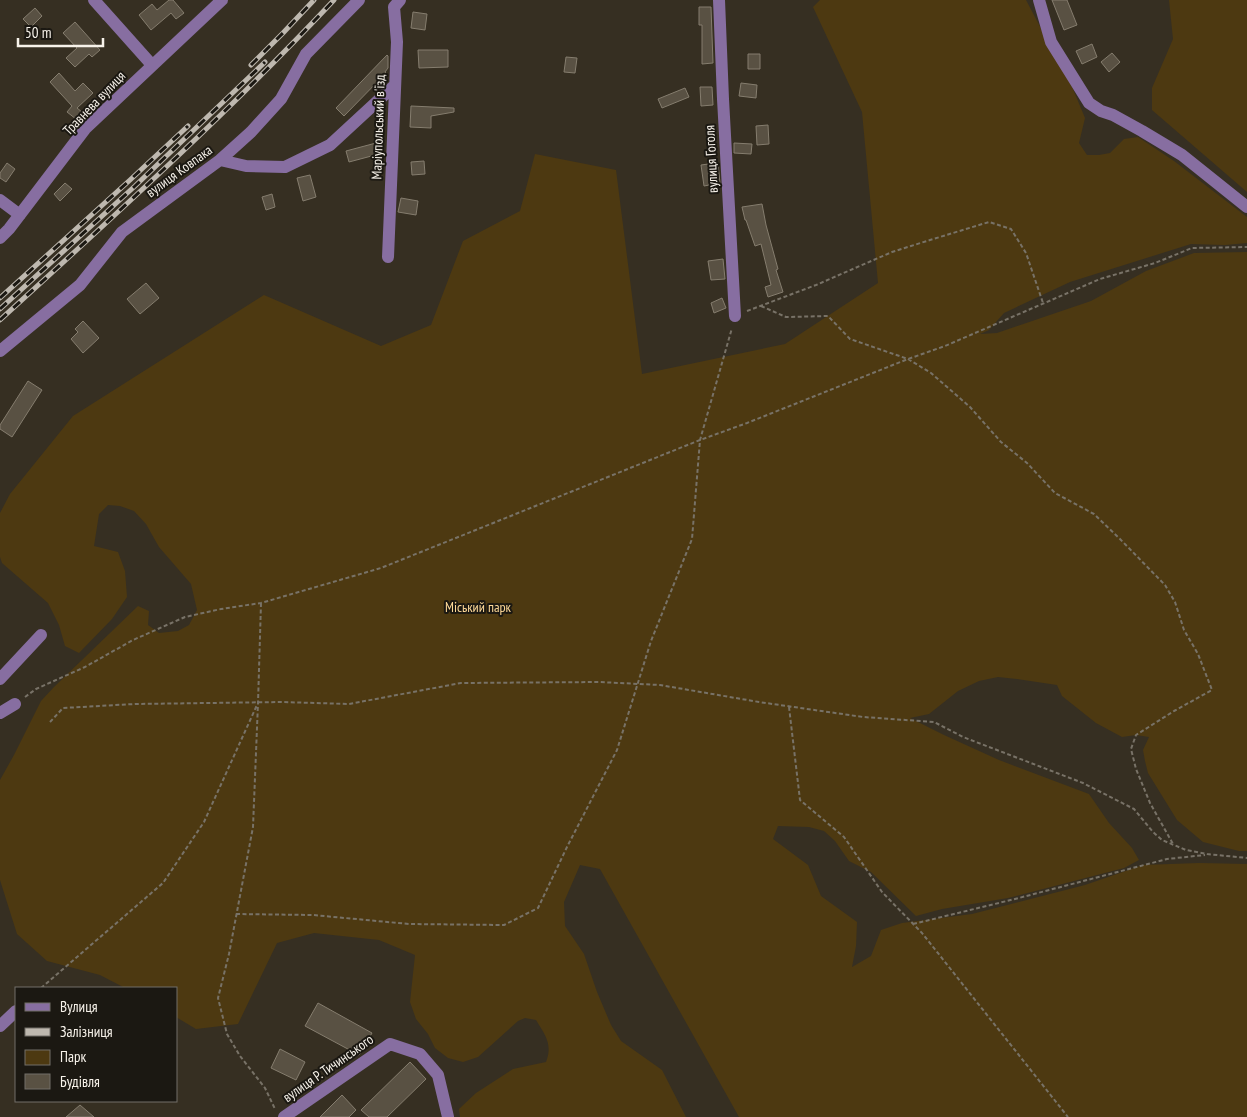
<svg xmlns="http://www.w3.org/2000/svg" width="1247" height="1117" viewBox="0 0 1247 1117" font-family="'PT Sans Narrow',sans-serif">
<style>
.green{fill:#4d3911}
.building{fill:#595143;stroke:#857d6e}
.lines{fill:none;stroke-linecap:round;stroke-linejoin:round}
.path{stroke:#787267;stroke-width:2;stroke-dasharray:4 2.5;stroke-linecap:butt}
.minor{stroke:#876ea1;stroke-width:12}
.rail-casing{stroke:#beb8af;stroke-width:5}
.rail{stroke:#1b1812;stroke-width:3;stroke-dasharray:9;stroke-linecap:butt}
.labels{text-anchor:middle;stroke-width:4;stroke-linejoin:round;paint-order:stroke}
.street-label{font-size:14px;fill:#f7f2ea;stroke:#1b1812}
.park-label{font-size:14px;fill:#fed998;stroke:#1b1812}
</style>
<rect width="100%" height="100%" fill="#362f22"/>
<path class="green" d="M820,0h206l47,89 12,29 -6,25 8,12h12l11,-2 14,-14 14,-2 36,24 73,56v26l-22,2 -34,-1 -121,38 -66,31 -15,17 -9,4 17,-1 94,-32 55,-30 48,-18 53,-1v599h-8l-36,-9 -26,-22 -29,-47 -3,-12 -2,-11 6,-13 -13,-2 -14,2 -26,-14 -34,-27 -5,-11 -40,-6 -19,-2 -19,4 -21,10 -29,23 -19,4 34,17 55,25 90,34 20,29 23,25 7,12 -15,8 -116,30 -66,11 -26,7 -45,-44 -22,-11 -14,-20 -11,-10 -15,-4 -31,-1 -5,13 35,26 13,31 36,26 -1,24 -4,21 19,-11 10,-26 21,-7 70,-9 113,-29 58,-20 56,-2 48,1v253h-508l-139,-248 -20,-4 -16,37 1,24 19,28 13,38 14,33 10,16 41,29 24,47h-226l-1,-8 17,-16 37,-24 33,-7c7,-18 -1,-27 -10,-42l-11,-2 -7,3 -40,36 -15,5 -15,-4 -13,-10 -7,-14 -12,-15 -6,-17 5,-47 -36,-15 -65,-7 -37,10 -39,81 -42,5 -20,-12v-29h-51l-25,-13 -53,-14 -30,-27 -17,-54v-100l14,-25 27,-54 13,-14 84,-81 11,5 -1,14 11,8 19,-2 11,-6 8,-15 -6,-26 -32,-37 -13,-23 -12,-13 -14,-5 -12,-1 -9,9 -5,32 24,6 7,19 2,26 -15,22 -33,34 -14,-7 -6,-21 -11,-22 -46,-40 -2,-6v-44l10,-19 63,-78 191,-121 117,51 50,-21 32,-84 57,-30 15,-57 81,16 26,204 143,-30 93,-61 -16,-171 -49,-105z
M1169,0h78v192l-95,-82v-22l21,-49z"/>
<path class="building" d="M169,0h4l11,13 -8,6 -5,-6 -20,17 -12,-15 13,-11 5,6z
M1052,0h15l10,25 -13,5z
M699,7h12l2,56 -11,1v-39h-3z
M35,8l7,8 -11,11 -8,-8z
M413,12l14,2 -2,16 -14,-2z
M75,22l25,28 -8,7 -3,-3 -14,13 -9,-9 11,-10 -14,-15z
M1092,44l5,13 -15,7 -6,-13z
M418,50h30v17l-29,1z
M1112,53l8,9 -11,10 -8,-10z
M748,54h12v15h-12z
M387,55l1,1v12l-3,4 1,1 -42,43 -8,-8z
M566,57l11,1 -2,15 -11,-1z
M59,73l16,18 8,-8 10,10 -16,15 5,4 -6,7 -9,-7 5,-6 -22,-24z
M741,83l16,2 -1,13 -17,-2z
M700,87h12l1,18 -12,1z
M685,88l4,9 -27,11 -4,-9z
M411,106l43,2v4l-23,4v12l-21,-1z
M768,125l1,19 -12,1 -1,-19z
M376,143l3,11 -30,8 -3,-11z
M734,143l18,1 -1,10 -17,-1z
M424,161l1,13 -13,1 -1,-13z
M7,163l8,6 -9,13 -6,-4v-5z
M716,163v1h2l2,19 -16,3 -3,-21z
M310,175l6,22 -13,4 -6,-23z
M65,183l7,6 -12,12 -6,-7z
M272,194l3,13 -9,3 -4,-13z
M401,198l17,3 -2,14 -18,-3z
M762,204l4,21 12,44 -2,1 7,22 -15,5 -3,-10 6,-2 -10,-41 -6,2 -9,-26h-1l-3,-13z
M723,259l2,20 -14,1 -3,-19z
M146,283l13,15 -19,16 -13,-15z
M722,298l4,10 -12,5 -3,-10z
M83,321l16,17 -16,15 -12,-14 7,-7 -3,-3z
M28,381l14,9 -30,47 -12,-8v-4z
M318,1003l54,30 -13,22 -54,-29z
M280,1049l25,13 -9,18 -25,-12z
M410,1062l16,17 -39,38h-18l-8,-7z
M342,1095l14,15 -7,7h-29z
M80,1105l14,12h-28z"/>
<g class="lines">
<path class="path" d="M761,306l25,11 42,-1 22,23 58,20 23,14 39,34 31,35 26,21 28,30 39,21 26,25 45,46 10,17 9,28 14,24 14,36 -38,21 -38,24 -5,14 5,20 14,34 23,41
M747,311l69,-26 76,-33 38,-12 59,-18 22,7 15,24 17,50
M261,603l-3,100 -5,124 -24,127 -11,44 9,36 13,22 25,32 10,21
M25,697l11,-8 49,-22 48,-27 52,-23 36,-8 40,-6 120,-35 319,-128 47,-17 161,-64 37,-13 155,-67 55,-16 37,-15 55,-1
M789,707l11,93 44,37 38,55 40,41 146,184
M50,722l13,-14 72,-4 146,-2 68,2 112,-21 138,-1 61,3 99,17 104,15 71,5 29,15 120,46 51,26 19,23 9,8 24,10 21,4 40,4
M236,914l77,1 96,9 95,1 34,-17 29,-61 50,-97 34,-109 41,-102 8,-99 32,-112
M913,924l102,-25 152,-40 38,-4
M41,988l122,-105 41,-61 53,-117"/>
<path class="minor" d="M94,0l58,65
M719,0l4,99 12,217
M1039,0l12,42 38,61 12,8 12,4 29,16 40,24 65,52
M220,160l26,6 39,1 45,-22 65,-60
M0,200l20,15
M0,238l9,-9 76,-100 137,-129
M388,257l9,-215 -3,-35 6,-7
M0,351l80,-66 42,-53 98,-72 31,-28 30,-33 25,-45 53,-54
M0,679l41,-44
M0,713l15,-9
M0,1026l16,-15
M284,1117l106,-73 30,10 18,21 10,42"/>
<defs>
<path id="rail" d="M251,65l32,-32 31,-33
M0,298l130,-118 58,-54
M0,309l135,-123 130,-124
M0,320c114,-104 228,-207 334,-320"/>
</defs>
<use href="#rail" class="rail-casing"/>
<use href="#rail" class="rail"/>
</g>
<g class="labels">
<g class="street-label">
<text transform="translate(94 103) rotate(-46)" y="5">Травнева вулиця</text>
<text transform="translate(378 127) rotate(-88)" y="5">Маріупольський в'їзд</text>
<text transform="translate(711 159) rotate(-93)" y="5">вулиця Гоголя</text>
<text transform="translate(179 171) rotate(-36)" y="5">вулиця Ковпака</text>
<text transform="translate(328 1068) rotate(-35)" y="5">вулиця Р. Тичинського</text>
</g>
<g class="park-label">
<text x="478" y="612">Міський парк</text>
</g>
</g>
<rect x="15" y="987" width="162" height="115" fill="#1b1812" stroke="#736f68"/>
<rect x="25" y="1003" width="25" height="8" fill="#876ea1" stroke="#736f68"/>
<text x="60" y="1012" font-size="15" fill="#f7f2ea">Вулиця</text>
<rect x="25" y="1028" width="25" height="8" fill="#beb8af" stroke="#736f68"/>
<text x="60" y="1037" font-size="15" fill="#f7f2ea">Залізниця</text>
<rect x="25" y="1050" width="25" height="15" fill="#4d3911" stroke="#736f68"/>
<text x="60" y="1062" font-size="15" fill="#f7f2ea">Парк</text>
<rect x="25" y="1074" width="25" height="15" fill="#595143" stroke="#736f68"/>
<text x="60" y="1087" font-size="15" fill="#f7f2ea">Будівля</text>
<path d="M18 38v8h85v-8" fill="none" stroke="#f7f2ea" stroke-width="2.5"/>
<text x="25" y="38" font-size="15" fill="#f7f2ea" stroke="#1b1812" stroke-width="4" paint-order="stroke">50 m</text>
</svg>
